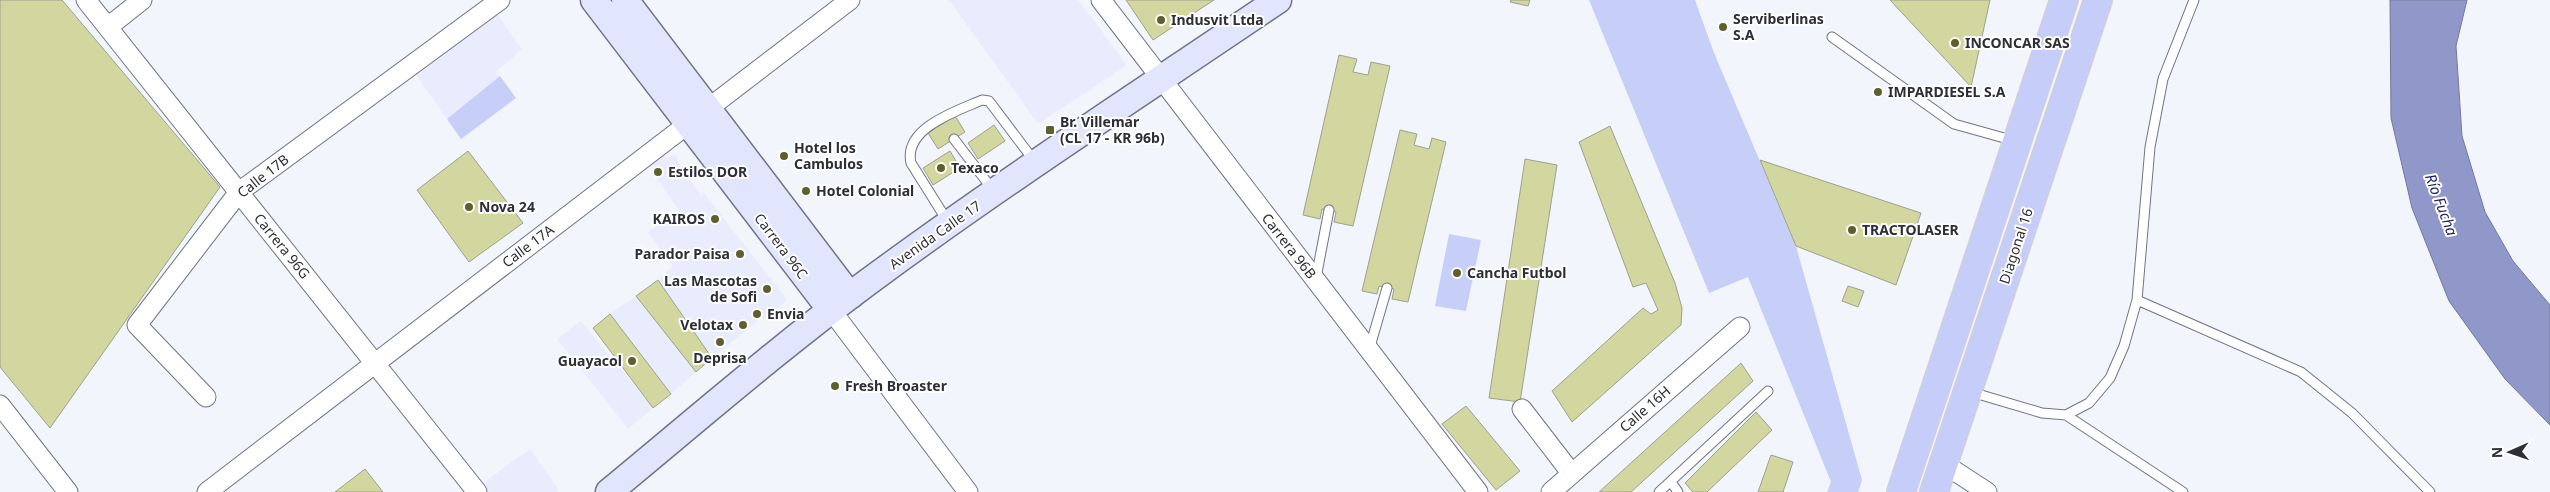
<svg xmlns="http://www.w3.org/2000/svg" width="2550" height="492" viewBox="0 0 2550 492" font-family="'Noto Sans',sans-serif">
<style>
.built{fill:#e9ecfd}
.green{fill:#c7cff9}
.water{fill:#9098ca;stroke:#72789e}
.building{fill:#d2d79f;stroke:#9ea18d}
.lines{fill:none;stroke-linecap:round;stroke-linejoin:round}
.lane-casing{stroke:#717486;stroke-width:11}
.street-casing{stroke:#717486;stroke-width:21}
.secondary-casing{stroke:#717486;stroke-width:29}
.primary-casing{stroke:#d1d1d3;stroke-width:30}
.lane{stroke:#fff;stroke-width:9}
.street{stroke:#fff;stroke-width:19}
.secondary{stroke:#e2e6fc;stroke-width:26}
.primary{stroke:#c6cdf9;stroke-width:28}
.poi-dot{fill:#5d602d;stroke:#fff;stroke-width:2}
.labels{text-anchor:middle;stroke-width:4;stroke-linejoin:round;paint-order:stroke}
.poi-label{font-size:14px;font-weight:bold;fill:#2d2e36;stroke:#fff;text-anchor:start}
.street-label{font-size:14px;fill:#2d2e36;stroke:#fff}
.water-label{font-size:15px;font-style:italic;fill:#222460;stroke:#fff}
</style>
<rect width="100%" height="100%" fill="#f3f5fd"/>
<path class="built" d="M949,0h129l26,34 -6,5 6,-4 23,30 -89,59z
M497,14l25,35 -26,23 20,26 -55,41 -45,-64z
M661,153l6,5 6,-3 5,2v5l23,33 3,-2 83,107 -23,20 -2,-3 -50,41 -54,-78 15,-14 -25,-34 31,-22 -28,-39 4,-3 -5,-5z
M636,296l60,76 -25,22 -61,-80z
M581,321l72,87 -25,21 -71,-90z
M530,449l29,41 -3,2h-67l-7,-8z"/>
<path class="green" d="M1589,0h106l19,53 82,193 66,234 -4,12h-31l4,-10 -83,-205 -39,16z
M500,76l16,22 -55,41 -14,-20z
M1449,234l32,6 -15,71 -31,-5z"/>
<path class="water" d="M2390,0h77l-11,46 6,90 23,76 28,49 37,44v120l-45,-46 -56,-78 -37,-93 -21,-90z"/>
<path class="building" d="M0,0h62l158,187 -170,241 -50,-61z
M1126,0h88l-61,40z
M1511,0h19l-2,6 -18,-4z
M1890,0h100l-19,87z
M1339,55l18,4 -4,13 15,3 3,-13 19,4 -37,160 -19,-4 2,-10 -14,-3 -2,10 -17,-4z
M955,116l10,16 -27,17 -10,-16z
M994,125l11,16 -27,18 -10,-16z
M1610,126l65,157 7,25 -1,17 -109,97 -20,-31 91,-83 8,6 7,-4 -12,-27 -13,4 -54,-145z
M1400,130l17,4 -3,11 15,4 3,-11 14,4 -38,160 -16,-3 2,-10 -15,-3 -2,8 -15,-3z
M468,151l55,72 -54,39 -52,-72z
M950,151l10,17 -27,17 -10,-17z
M1525,159l32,6 -37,237 -31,-4z
M1760,160l161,53 -25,72 -100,-39z
M658,280l54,78 -16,14 -60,-76z
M1848,286l16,5 -6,16 -16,-6z
M610,314l61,80 -18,14 -60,-80z
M1741,363l12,18 -122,111h-32z
M1466,406l54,65 -24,19 -54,-66z
M1756,412l16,18 -65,62h-14l-8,-9z
M1771,455l22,7 -10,30h-25z
M365,469l18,23h-48z"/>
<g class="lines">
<defs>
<path id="lane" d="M1832,37l122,87 61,17
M954,139l39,51
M948,222l-37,-59c-8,-35 46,-52 71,-63l7,1 46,61
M1316,278l13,-68
M2137,300l164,72 51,41 78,79
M1369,350l18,-62
M1971,392l71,21 24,2 23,-12 21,-25 14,-32 13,-46 13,-153 13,-68 31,-79
M2066,415l117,77
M1671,482l7,10
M1659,492l109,-101"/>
<path id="street" d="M86,0l391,492
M1101,0l377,492
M108,27l34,-27
M831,310l137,182
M206,397l-69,-72 102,-133 261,-192
M0,405l68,87
M1522,409l50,65
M1944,464l43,28
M207,492l643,-492
M1551,492l189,-165"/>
<path id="secondary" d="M594,0l237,310
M625,0l225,296
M609,492c86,-71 170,-144 259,-210 134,-99 273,-189 410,-282"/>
<path id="primary" d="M1901,492l163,-492
M1934,492l164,-492"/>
</defs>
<use href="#lane" class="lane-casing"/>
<use href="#street" class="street-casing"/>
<use href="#secondary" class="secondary-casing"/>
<use href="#primary" class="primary-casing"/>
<use href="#lane" class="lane"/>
<use href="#street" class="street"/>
<use href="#secondary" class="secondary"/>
<use href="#primary" class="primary"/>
</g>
<g class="poi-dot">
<circle cx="1161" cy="20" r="5"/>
<circle cx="1723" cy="27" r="5"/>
<circle cx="1955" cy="43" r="5"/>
<circle cx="1878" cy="92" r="5"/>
<rect x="1045" y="125" width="10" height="10" rx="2.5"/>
<circle cx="784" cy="156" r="5"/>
<circle cx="941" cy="168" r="5"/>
<circle cx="658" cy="172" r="5"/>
<circle cx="806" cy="191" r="5"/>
<circle cx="469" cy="207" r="5"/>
<circle cx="715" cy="219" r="5"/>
<circle cx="1852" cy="230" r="5"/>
<circle cx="740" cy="254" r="5"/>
<circle cx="1457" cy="273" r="5"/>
<circle cx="767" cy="289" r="5"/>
<circle cx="757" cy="314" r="5"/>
<circle cx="743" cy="325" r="5"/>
<circle cx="720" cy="342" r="5"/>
<circle cx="632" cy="361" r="5"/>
<circle cx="835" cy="386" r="5"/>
</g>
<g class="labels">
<g class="poi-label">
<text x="1733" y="24">Serviberlinas<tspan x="1733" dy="16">S.A</tspan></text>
<text x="1171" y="25">Indusvit Ltda</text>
<text x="1965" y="48">INCONCAR SAS</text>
<text x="1888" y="97">IMPARDIESEL S.A</text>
<text x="1060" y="127">Br. Villemar<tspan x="1060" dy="16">(CL 17 - KR 96b)</tspan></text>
<text x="794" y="153">Hotel los<tspan x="794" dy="16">Cambulos</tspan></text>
<text x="951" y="173">Texaco</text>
<text x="668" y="177">Estilos DOR</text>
<text x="816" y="196">Hotel Colonial</text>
<text x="479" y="212">Nova 24</text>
<text x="705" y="224" text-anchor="end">KAIROS</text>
<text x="1862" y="235">TRACTOLASER</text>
<text x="730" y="259" text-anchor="end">Parador Paisa</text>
<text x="1467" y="278">Cancha Futbol</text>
<text x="757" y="286" text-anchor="end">Las Mascotas<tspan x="757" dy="16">de Sofi</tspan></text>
<text x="767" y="319">Envia</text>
<text x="733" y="330" text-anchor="end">Velotax</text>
<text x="720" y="363" text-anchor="middle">Deprisa</text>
<text x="622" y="366" text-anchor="end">Guayacol</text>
<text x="845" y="391">Fresh Broaster</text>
</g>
<g class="street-label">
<text transform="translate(263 176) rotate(-38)" y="5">Calle 17B</text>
<text transform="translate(935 235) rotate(-35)" y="5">Avenida Calle 17</text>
<text transform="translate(282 246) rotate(51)" y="5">Carrera 96G</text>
<text transform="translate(528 246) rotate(-37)" y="5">Calle 17A</text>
<text transform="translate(781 246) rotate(53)" y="5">Carrera 96C</text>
<text transform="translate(1289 246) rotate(52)" y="5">Carrera 96B</text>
<text transform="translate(2016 246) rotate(-72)" y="5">Diagonal 16</text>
<text transform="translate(1645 409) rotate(-41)" y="5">Calle 16H</text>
</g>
<g class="water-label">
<text transform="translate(2441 205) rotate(69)" y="5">Río Fucha</text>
</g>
</g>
<g transform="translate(2510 452) rotate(268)" stroke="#ffffff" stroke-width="4" paint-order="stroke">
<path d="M0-4L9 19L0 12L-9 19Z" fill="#2d2e36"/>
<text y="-8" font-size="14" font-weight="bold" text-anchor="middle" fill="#2d2e36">N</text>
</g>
</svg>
